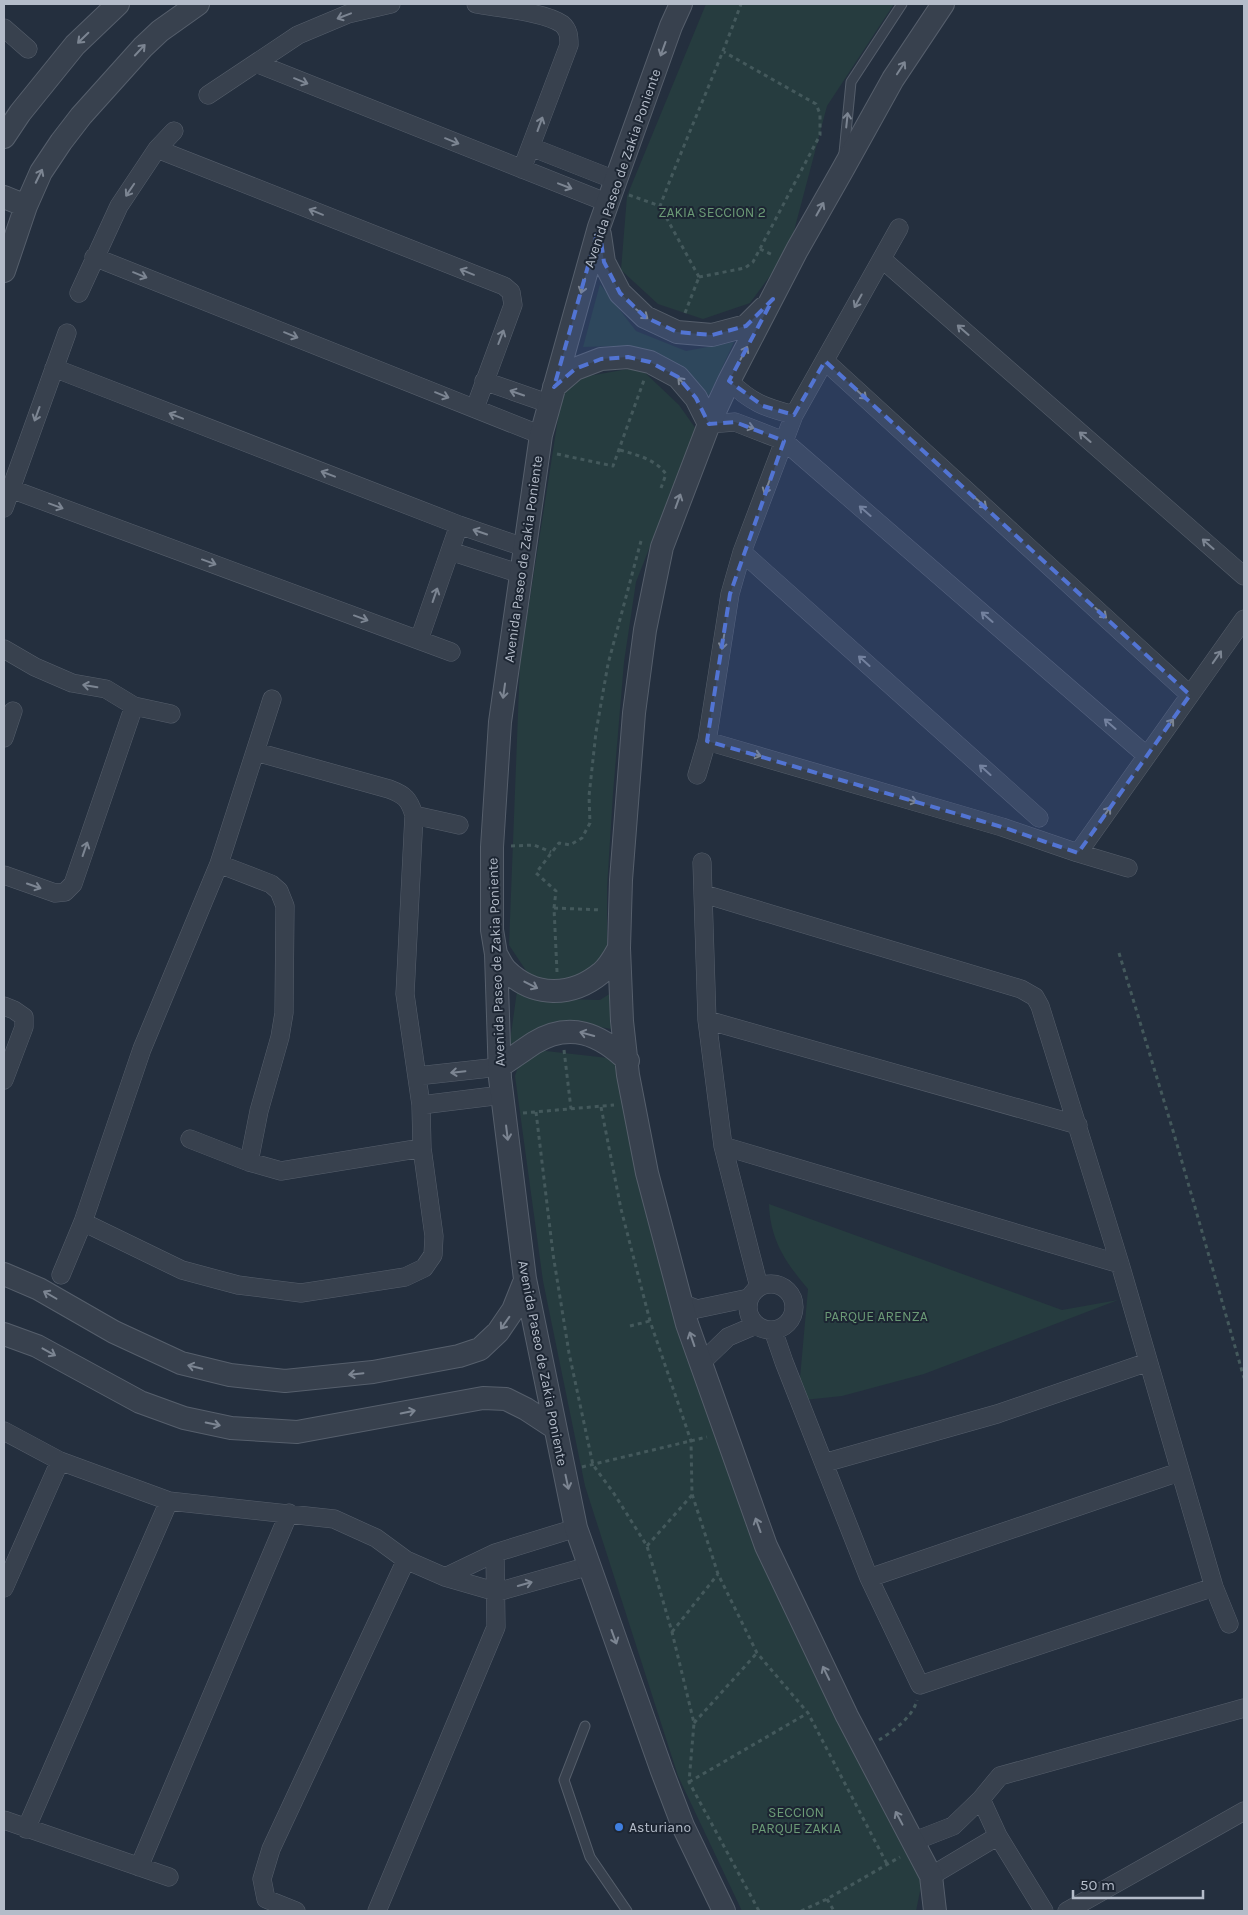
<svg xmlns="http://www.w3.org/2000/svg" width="1248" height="1915" viewBox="0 0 1248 1915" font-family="Karla,sans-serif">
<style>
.green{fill:#263c3f}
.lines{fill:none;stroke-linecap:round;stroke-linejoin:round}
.service-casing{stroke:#565f6c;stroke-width:11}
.minor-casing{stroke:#565f6c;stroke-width:19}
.tertiary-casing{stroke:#565f6c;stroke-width:24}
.path{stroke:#44595c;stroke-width:3;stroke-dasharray:4 4;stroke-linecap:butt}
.service{stroke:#38414e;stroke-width:9}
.minor{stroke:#38414e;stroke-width:18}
.tertiary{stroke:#38414e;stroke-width:22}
.oneway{stroke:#7c8592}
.marked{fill:#5274d3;fill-opacity:0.2;stroke:#5274d3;stroke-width:4;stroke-dasharray:10 6;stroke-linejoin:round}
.shop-dot{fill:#3f7fe0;stroke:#1d2633;stroke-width:2}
.labels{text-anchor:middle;stroke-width:4;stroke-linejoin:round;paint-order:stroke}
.street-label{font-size:14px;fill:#b4bcc9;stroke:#1d2633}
.park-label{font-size:14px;fill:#6b9a76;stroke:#1d2633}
.poi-label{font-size:14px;fill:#b4bcc9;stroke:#1d2633;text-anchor:start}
</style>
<rect width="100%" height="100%" fill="#242f3e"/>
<path class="green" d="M706,4h188l-67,102 -38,144 -39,53 -47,16 -45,-15 -37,-34 6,-74z
M600,284l36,47 50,20 48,-9 -25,54 -26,-28 -39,-18 -28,-4 -33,1z
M639,367l40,38 17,24 -60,153 -12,80 -11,131 -6,95v69l-30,24 -46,-3 -22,-33 11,-283 42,-269 21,-16z
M517,991l9,7 74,2 14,-9 8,40 -27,-5 -88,37z
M537,1050l80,9 141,496 165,321 -7,35h-174l-64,-135 -93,-290 -42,-205 -28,-205 6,-18z
M769,1204l293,106 56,-10 -194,74 -82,22 -38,4 -5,-11 9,-100c-22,-26 -38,-49 -39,-85z"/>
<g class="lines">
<defs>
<path id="service" d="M844,153l7,-71 51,-78
M585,1726l-21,54 26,77 37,54"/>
<path id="minor" d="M476,4c22,4 69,8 86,20 7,6 7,13 7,21l-47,124
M4,28l24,21
M256,63l352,140
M208,95l90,-60 50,-21 43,-10
M531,147l84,33
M157,149l347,137 7,6 2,13 -38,103
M94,257l447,178
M882,259l362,317
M79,293l40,-87 38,-57 17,-18
M825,361l365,334
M54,368l405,157 67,23
M484,381l66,23
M729,381c23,22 35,26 65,34
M709,424l26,-2 49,19 363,315
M11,489l440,163
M4,508l63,-175
M450,551l71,23
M742,552l297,266
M419,640l40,-115
M4,649l31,18 37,16 34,6 28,17 37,8
M4,738l9,-27
M707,741l295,86 76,26 50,15
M697,775l10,-34 23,-147 12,-42 52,-137 105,-187
M414,815l45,10
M1078,853l166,-234
M702,862l5,158 16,126 36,141
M219,864l52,20 8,7 6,15 -1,107 -4,24 -21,74 -10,51
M4,875l51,18 10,-1 8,-8 61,-178
M704,894l317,95 14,8 5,9 80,258 94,323 15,37
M4,1006l10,4 10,7v10l-20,53
M707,1020l371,105
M417,1076l82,-9
M421,1105l81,-10
M190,1139l59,23 32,9 141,-23
M723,1146l397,118
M83,1222l99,48 56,15 63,8 104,-16 19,-9 9,-13 1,-19 -12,-88 -1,-43 -16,-111 9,-179c-5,-16 -9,-20 -25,-26l-133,-37
M61,1275l22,-53 59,-173 77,-185 53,-165
M748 1307a23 23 0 1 1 46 0a23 23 0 1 1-46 0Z
M681,1303l16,6 52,-11
M773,1330l11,32 85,216 51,107 294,-98
M700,1364l28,-27 28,-12
M4,1431l56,30 109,40 165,18 42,19 30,22 39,17 52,15 92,-26
M824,1463l173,-49 151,-52
M445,1577l50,-24 81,-25
M869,1578l310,-106
M4,1588l56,-127
M981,1799l17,37 46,75
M4,1820l165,57
M26,1829l143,-328
M912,1842l41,-16 28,-27 19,-23 244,-68
M139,1867l150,-354
M931,1876l67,-40
M296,1911l-30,-12 -4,-20 9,-30 135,-289
M377,1911l119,-284 -1,-74
M1067,1911l177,-100"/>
<path id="tertiary" d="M681,4l-10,22 -72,201 -58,208 -41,287 -8,125v83l4,24 4,124 25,201 51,249 86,243 21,55 41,85
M4,137l16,-24 55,-68 43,-41
M4,197l22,9
M600,235l4,27 16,31 25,24 32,15 35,3 34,-9 18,-18
M4,271l22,-65 15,-34 20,-30 20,-26 62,-69 17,-16 38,-27
M554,387l21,-18 26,-10 27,-2 22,5 28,15 18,21 13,26
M496,954c3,5 6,12 10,16 28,28 66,27 95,3 8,-6 13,-16 18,-25
M499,1067c12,-8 23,-16 35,-24 36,-22 66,-9 94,18
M4,1274l35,15 75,43 67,31 49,12 55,6 88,-9 86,-16 21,-7 18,-17 15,-22 12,-30
M4,1334l33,12 103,56 44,16 47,10 66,4 186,-34 23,1 20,10 29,19
M935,1911l-4,-35 -84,-160 -81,-170 -79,-222 -40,-151 -19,-98 -6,-54 -3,-73 2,-68 13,-167 11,-83 17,-83 47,-123 20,-43 68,-131 46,-81 50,-90 50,-75"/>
</defs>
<use href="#service" class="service-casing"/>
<use href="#minor" class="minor-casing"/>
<use href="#tertiary" class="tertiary-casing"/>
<path class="path" d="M629,195l31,11
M760,249l13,6
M699,277l46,-9 8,-6 67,-127v-21l-4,-10 -92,-52
M699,277l-39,-71c26,-68 56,-134 81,-202
M685,313l14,-36
M620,450c17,5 35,9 46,24l-5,14
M557,454l56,12 31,-86
M511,846l23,-1 17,7
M554,908l47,2
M1119,953l55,181 70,244
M557,972l-3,-64 2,-17 -20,-18 23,-30 11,2 12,-7 8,-15 -1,-27 7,-64 12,-68 33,-123
M564,1050l7,59
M601,1107l20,102 29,112 41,120 1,53 26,80 39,79 51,60 79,151
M536,1112l17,142 16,99 24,112 20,27 34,54 25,86 22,91 -5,59 70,129
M523,1113l91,-8
M630,1326l20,-5
M582,1467l125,-30
M647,1546l45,-51
M672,1632l46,-58
M694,1723l63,-70
M879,1740c14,-9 34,-23 38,-40
M689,1782l119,-69
M827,1899l7,12
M801,1911l26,-12 73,-42"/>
<use href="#service" class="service"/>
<use href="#minor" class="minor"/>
<use href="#tertiary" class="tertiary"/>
</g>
<defs><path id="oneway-shaft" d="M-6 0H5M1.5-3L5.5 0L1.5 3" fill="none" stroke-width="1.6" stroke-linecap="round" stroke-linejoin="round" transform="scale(1.25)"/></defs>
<g class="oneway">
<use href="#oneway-shaft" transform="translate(344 16) rotate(159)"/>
<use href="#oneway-shaft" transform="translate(83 38) rotate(136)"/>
<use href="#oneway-shaft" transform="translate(663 49) rotate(110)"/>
<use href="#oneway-shaft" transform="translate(140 50) rotate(-47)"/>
<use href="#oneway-shaft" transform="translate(901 68) rotate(-57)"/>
<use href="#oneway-shaft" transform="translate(301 81) rotate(22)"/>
<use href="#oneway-shaft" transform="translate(847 120) rotate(-84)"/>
<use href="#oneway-shaft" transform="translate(540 124) rotate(-70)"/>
<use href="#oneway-shaft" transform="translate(452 141) rotate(22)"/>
<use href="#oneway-shaft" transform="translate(39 176) rotate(-64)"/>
<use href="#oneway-shaft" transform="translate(565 186) rotate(21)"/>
<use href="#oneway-shaft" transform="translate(130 190) rotate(124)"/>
<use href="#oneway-shaft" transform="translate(820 209) rotate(-61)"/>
<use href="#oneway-shaft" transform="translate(316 212) rotate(-158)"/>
<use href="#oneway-shaft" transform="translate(467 272) rotate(-158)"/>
<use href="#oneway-shaft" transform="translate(140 275) rotate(22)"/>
<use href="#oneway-shaft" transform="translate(583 286) rotate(106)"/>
<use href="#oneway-shaft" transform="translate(858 301) rotate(119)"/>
<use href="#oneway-shaft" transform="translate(642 314) rotate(39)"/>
<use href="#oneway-shaft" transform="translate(963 330) rotate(-139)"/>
<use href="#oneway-shaft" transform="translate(291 335) rotate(22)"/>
<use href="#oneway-shaft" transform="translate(501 337) rotate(-69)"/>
<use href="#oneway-shaft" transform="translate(744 353) rotate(-62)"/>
<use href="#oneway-shaft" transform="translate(683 383) rotate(-133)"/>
<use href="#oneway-shaft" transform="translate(517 393) rotate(-161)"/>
<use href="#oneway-shaft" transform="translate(861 394) rotate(42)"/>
<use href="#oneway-shaft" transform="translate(442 395) rotate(22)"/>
<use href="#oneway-shaft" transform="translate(37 414) rotate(110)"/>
<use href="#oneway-shaft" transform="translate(176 416) rotate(-159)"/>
<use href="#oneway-shaft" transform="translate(747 426) rotate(18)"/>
<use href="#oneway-shaft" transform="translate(1085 437) rotate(-139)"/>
<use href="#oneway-shaft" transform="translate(328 474) rotate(-159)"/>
<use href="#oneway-shaft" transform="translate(767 487) rotate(111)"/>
<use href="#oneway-shaft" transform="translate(678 501) rotate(-70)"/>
<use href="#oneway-shaft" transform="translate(981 503) rotate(42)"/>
<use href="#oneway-shaft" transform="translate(56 506) rotate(20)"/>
<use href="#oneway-shaft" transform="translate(865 511) rotate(-139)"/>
<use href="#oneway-shaft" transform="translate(480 532) rotate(-161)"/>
<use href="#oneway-shaft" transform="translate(1208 544) rotate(-139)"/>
<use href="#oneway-shaft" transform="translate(209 562) rotate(20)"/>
<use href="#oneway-shaft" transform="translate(435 595) rotate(-71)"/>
<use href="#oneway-shaft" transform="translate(1101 613) rotate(42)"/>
<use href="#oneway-shaft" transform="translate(987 617) rotate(-139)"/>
<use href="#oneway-shaft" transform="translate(361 618) rotate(20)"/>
<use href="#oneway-shaft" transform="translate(723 642) rotate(99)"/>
<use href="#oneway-shaft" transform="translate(1217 657) rotate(-55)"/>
<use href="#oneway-shaft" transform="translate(864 661) rotate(-138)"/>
<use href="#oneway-shaft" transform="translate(90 686) rotate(-171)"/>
<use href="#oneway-shaft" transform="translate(504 691) rotate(98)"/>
<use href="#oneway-shaft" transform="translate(1110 724) rotate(-139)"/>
<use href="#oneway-shaft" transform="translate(1169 725) rotate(-54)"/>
<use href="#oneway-shaft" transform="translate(754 754) rotate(16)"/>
<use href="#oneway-shaft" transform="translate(985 770) rotate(-138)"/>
<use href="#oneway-shaft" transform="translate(910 800) rotate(16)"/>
<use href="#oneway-shaft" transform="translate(1106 813) rotate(-54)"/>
<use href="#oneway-shaft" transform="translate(85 849) rotate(-71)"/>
<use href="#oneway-shaft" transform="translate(34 886) rotate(19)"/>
<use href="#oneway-shaft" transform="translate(531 985) rotate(27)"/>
<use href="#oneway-shaft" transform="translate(587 1034) rotate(-165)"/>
<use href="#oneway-shaft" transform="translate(458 1072) rotate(174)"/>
<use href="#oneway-shaft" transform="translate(507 1133) rotate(83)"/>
<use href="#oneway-shaft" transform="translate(50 1295) rotate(-150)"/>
<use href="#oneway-shaft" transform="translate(505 1323) rotate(125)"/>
<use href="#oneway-shaft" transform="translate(692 1339) rotate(-109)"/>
<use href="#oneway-shaft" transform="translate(49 1352) rotate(29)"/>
<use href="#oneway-shaft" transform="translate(195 1367) rotate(-166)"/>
<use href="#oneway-shaft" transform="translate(356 1374) rotate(174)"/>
<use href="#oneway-shaft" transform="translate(408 1412) rotate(-11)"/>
<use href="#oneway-shaft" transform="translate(213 1424) rotate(12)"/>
<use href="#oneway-shaft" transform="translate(567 1482) rotate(78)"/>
<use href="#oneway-shaft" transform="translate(758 1525) rotate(-110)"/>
<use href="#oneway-shaft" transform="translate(525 1584) rotate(-16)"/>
<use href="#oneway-shaft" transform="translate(614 1637) rotate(70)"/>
<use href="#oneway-shaft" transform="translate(826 1673) rotate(-116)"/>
<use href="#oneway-shaft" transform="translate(899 1818) rotate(-118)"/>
</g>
<path class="marked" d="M599,227l5,35 16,31 25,24 32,15 35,3 34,-9 27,-27 -44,82 34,25 31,9 31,-54 365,334 -112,158 -76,-26 -295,-86 23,-147 54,-153 -49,-19 -26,2 -13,-26 -18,-21 -28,-15 -22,-5 -27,2 -26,10 -21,18z"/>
<circle class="shop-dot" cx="619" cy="1827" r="5"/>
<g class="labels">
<g class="street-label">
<text transform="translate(622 168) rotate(-71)" y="5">Avenida Paseo de Zakia Poniente</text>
<text transform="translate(523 559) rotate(-82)" y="5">Avenida Paseo de Zakia Poniente</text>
<text transform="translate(496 962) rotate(-92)" y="5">Avenida Paseo de Zakia Poniente</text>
<text transform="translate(543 1363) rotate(79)" y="5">Avenida Paseo de Zakia Poniente</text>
</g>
<g class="park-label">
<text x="712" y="217">ZAKIA SECCION 2</text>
<text x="876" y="1321">PARQUE ARENZA</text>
<text x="796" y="1817">SECCION<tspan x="796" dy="16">PARQUE ZAKIA</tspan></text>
</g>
<g class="poi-label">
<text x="629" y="1832">Asturiano</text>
</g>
</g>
<rect width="1248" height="1915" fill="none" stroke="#b4bcc9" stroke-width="10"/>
<path d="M1073 1890v8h130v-8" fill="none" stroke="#b4bcc9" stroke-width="2.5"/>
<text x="1080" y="1890" font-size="15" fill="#b4bcc9" stroke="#1d2633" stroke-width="4" paint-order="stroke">50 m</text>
</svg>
